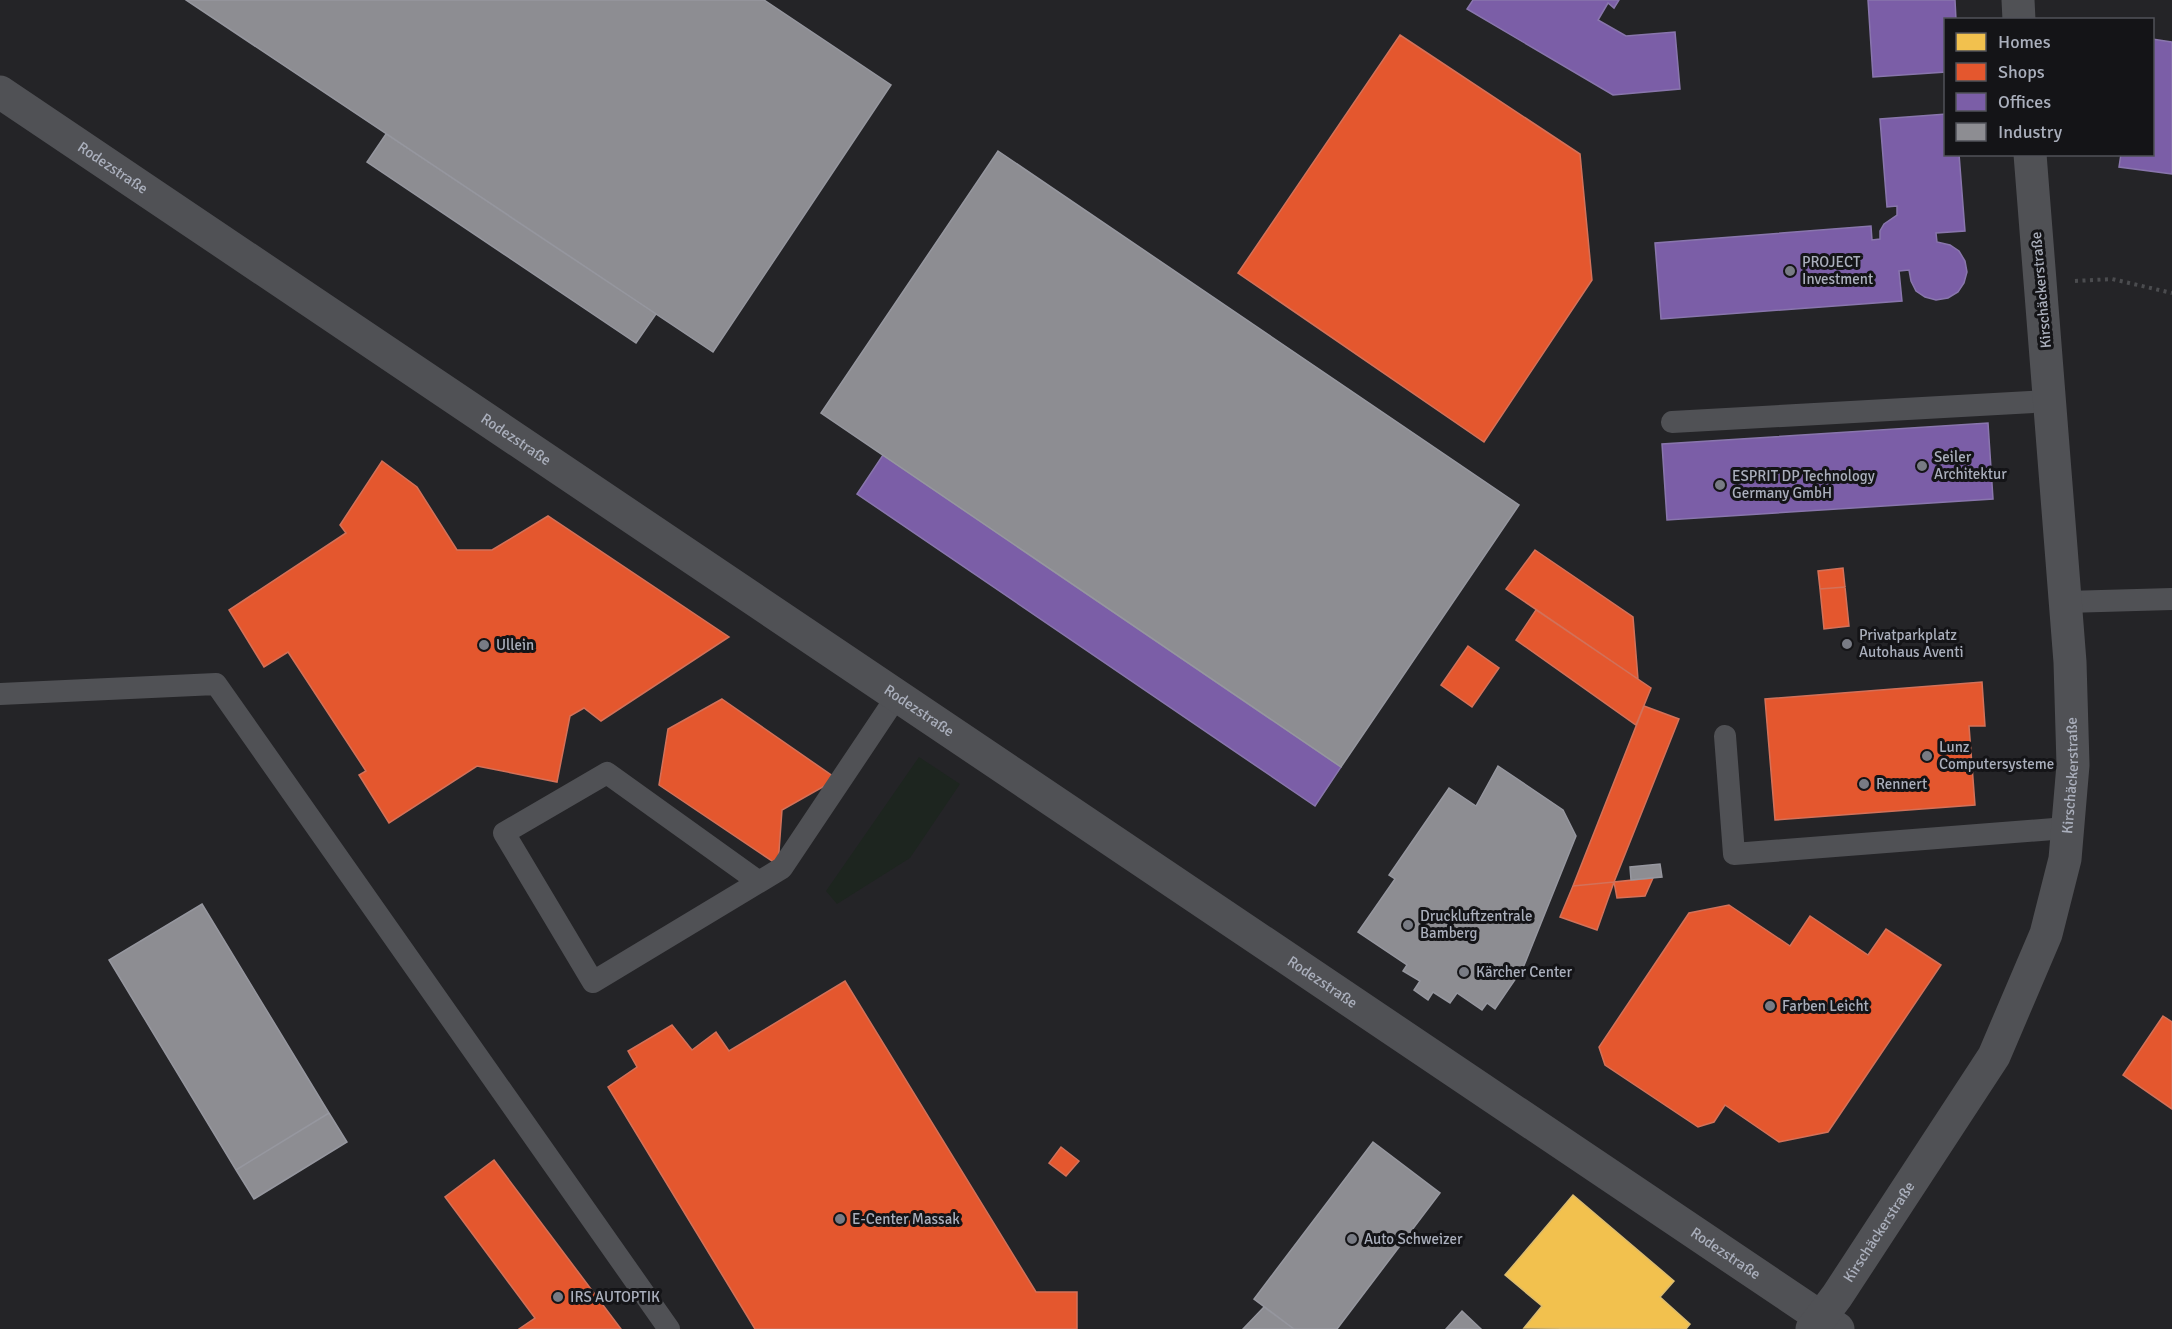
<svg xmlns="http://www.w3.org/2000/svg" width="2172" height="1329" viewBox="0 0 2172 1329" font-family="Signika,sans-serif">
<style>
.built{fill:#242427;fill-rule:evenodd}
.green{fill:#1d251f}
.homes{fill:#f2c14e;stroke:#dcbc6f;stroke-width:1.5}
.shops{fill:#e4572e;stroke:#d37159;stroke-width:1.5}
.offices{fill:#7b5ea7;stroke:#8976ad;stroke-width:1.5}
.industry{fill:#8d8d92;stroke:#96979f;stroke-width:1.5}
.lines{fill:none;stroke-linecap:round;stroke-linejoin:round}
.path{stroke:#4b4c4f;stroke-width:4;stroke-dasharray:3 4.5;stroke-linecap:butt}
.lane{stroke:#505155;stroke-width:22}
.street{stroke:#505155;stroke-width:33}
.poi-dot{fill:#787b84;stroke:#141417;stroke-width:2}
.labels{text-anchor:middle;stroke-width:6;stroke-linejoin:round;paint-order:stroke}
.street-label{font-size:15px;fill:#aaafbc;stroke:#141417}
.poi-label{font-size:15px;fill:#aaafbc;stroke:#141417;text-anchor:start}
</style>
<rect width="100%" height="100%" fill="#1a1a1b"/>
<path class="built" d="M0,0h2172v1329h-2172zM1946,20h206v134h-206z"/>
<path class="green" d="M919,757l41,27 -50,74 -73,46 -11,-13z"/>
<path class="homes" d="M1573,1195l101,86 -14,16 30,27 -4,5 -162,-1 18,-22 -37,-31z"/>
<path class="shops" d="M1400,35l180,119 12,126 -108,162 -246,-169z
M382,461l35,26 40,63h35l56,-34 181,121 -128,84 -17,-13 -14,8 -13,66 -80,-16 -88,57 -30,-48 7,-4 -78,-119 -24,15 -35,-57 117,-77 -6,-8z
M1535,550l98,67 5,62 -132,-90z
M1843,568l2,19 -25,2 -2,-18z
M1845,587l4,39 -25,3 -4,-40z
M1536,610l115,78 -15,37 -120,-85z
M1468,646l31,22 -27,39 -31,-22z
M1982,682l3,44h-16l6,79 -200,15 -10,-121z
M722,699l115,80 -55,31 -4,55 -119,-80 9,-56z
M1644,706l35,13 -65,163 -41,4z
M1653,878l-8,18 -28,2 -3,-16z
M1614,882l-17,48 -37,-13 13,-31z
M1729,905l61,41 20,-30 58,39 18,-26 55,36 -113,167 -49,10 -54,-37 -11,17 -16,5 -93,-62 -6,-18 90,-134z
M845,981l191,311h41v37h-322l-147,-242 29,-20 -9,-16 44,-26 20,25 24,-18 13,19z
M2163,1016l9,6v87l-49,-34z
M1061,1147l18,14 -13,15 -17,-13z
M494,1160l127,169h-102l16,-11 -90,-121z"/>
<path class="offices" d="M1473,0h146l-5,8 -6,-5 -10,17 28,16 49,-4 5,57 -67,6 -146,-86z
M1868,0h87l1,20h-10v52l-73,5z
M2152,39l20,3v132l-53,-7 2,-13h31z
M1946,114v40h13l6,77 -29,2 1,9 13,3 9,6 6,10 2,11 -3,11 -6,9 -10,6 -12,2 -11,-3 -9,-6 -5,-10 -2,-11 -10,1 3,30 -241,18 -6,-76 216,-17 1,14 8,-1v-8l4,-7 13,-9v-9l-10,1 -7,-88z
M1988,423l5,76 -326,21 -5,-76z
M883,455l458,312 -26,39 -458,-312z"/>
<path class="industry" d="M186,0h578l127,85 -178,267z
M386,134l270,180 -20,29 -269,-181z
M998,151l521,354 -178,262 -520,-354z
M1498,766l65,44 13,26 -53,132 -28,41 -8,-6 -5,7 -25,-17 -7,10 -17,-11 -5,8 -14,-10 6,-9 -17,-10 4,-6 -49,-33 37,-53 -6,-4 60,-87 27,18z
M1660,864l2,13 -31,3 -1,-13z
M202,904l127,209 -93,57 -127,-210z
M329,1113l18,29 -93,57 -18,-29z
M1373,1142l67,51 -103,136h-43l-40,-30z
M1264,1307l30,22h-51z
M1462,1311l19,18h-35z"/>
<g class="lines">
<path class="path" d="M2075,281l37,-2 60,14"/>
<path class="lane" d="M1672,422l378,-21
M2066,602l106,-3
M0,694l216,-10 453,645
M1725,736l9,118 332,-26
M759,882l-152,-109 -103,60 89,149 166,-100 23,-14 115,-172"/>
<g class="street">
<path d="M2018,0l1,20"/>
<path id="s1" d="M0,92l1838,1237"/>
<path id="s2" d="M1812,1329l25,-33 157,-240 52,-122 19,-75 8,-94 -3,-103 -40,-508"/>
</g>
</g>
<g class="poi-dot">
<circle cx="1790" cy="271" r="6"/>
<circle cx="1922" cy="466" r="6"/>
<circle cx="1720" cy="485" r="6"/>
<circle cx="1847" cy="644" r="6"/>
<circle cx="484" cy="645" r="6"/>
<circle cx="1927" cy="756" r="6"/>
<circle cx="1864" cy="784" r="6"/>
<circle cx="1408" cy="925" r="6"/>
<circle cx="1464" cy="972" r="6"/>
<circle cx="1770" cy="1006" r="6"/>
<circle cx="840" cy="1219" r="6"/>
<circle cx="1352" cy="1239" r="6"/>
<circle cx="558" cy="1297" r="6"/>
</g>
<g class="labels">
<g class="street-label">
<text dy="5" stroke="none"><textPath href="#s1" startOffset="136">Rodezstraße</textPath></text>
<text transform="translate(2041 290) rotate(-95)" y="5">Kirschäckerstraße</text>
<text dy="5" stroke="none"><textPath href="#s1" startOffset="622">Rodezstraße</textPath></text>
<text dy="5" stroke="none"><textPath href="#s1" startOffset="1108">Rodezstraße</textPath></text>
<text dy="5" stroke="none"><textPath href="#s2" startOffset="622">Kirschäckerstraße</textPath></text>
<text dy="5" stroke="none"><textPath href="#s1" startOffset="1594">Rodezstraße</textPath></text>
<text dy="5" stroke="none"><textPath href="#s2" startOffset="118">Kirschäckerstraße</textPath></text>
<text dy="5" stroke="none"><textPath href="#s1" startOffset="2080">Rodezstraße</textPath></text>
</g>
<g class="poi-label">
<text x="1802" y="267">PROJECT<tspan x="1802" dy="17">Investment</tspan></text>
<text x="1934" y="462">Seiler<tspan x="1934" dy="17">Architektur</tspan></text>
<text x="1732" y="481">ESPRIT DP Technology<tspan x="1732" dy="17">Germany GmbH</tspan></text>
<text x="1859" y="640">Privatparkplatz<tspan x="1859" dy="17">Autohaus Aventi</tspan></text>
<text x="496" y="650">Ullein</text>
<text x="1939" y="752">Lunz<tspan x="1939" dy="17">Computersysteme</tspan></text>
<text x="1876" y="789">Rennert</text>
<text x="1420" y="921">Druckluftzentrale<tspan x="1420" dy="17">Bamberg</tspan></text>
<text x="1476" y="977">Kärcher Center</text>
<text x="1782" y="1011">Farben Leicht</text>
<text x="852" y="1224">E-Center Massak</text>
<text x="1364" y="1244">Auto Schweizer</text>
<text x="570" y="1302">IRS AUTOPTIK</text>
</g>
</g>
<rect x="1944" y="18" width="210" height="138" fill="#141417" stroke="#505259" stroke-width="1.5"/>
<rect x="1956" y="33" width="30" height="18" fill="#f2c14e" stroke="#505259" stroke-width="1.5"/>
<text x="1998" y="48" font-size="18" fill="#aaafbc">Homes</text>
<rect x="1956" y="63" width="30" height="18" fill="#e4572e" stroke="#505259" stroke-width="1.5"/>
<text x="1998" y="78" font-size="18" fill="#aaafbc">Shops</text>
<rect x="1956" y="93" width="30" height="18" fill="#7b5ea7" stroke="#505259" stroke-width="1.5"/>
<text x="1998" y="108" font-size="18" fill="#aaafbc">Offices</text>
<rect x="1956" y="123" width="30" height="18" fill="#8d8d92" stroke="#505259" stroke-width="1.5"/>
<text x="1998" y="138" font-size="18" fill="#aaafbc">Industry</text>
</svg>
